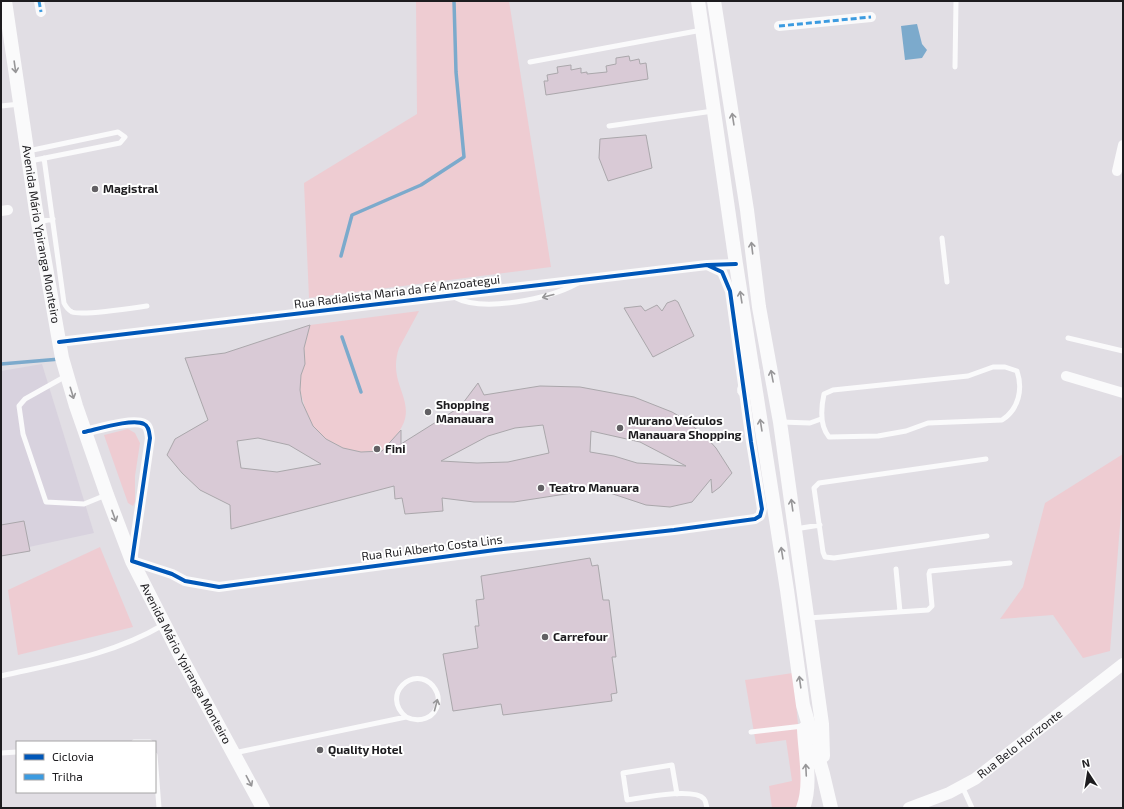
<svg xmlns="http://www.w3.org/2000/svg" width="1124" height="809" viewBox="0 0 1124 809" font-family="'Exo 2',sans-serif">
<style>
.built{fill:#d8d2de}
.green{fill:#eeccd2}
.water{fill:#7caacc}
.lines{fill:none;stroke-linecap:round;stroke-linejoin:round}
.stream{stroke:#7caacc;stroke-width:3.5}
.building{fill:#d9cad6;stroke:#aaa7ab;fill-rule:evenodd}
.service{stroke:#fafafb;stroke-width:5}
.minor{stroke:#fafafb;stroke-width:10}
.tertiary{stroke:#fafafb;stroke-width:12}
.secondary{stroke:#fafafb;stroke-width:14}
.quiet{stroke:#3c9be0;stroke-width:3;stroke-dasharray:6 3;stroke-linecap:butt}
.cycleway-casing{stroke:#fff;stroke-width:6}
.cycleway{stroke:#0057b8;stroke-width:4}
.oneway{stroke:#979698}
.poi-dot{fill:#626064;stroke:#fff;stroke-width:1.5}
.labels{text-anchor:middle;stroke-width:4;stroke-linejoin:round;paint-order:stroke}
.poi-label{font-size:12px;font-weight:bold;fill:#1d1c1f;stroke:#fff;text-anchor:start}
.street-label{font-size:12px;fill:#1d1c1f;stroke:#fff}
</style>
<rect width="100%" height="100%" fill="#e1dee4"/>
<path class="built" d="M42,364l52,169 -93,20v-182z"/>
<path class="green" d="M416,1h93l42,266 -242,31 -5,-115 113,-69z
M419,311l-20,37c-3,9 -4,18 -2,28 4,19 16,34 3,54 -5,8 -12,14 -18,21l-21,1 -18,-4 -17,-9 -13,-13 -6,-11 -7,-25 1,-15 4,-11 -1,-16 6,-23z
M128,429l7,4 5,10 -5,33v26l-2,4 -5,-3 -24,-68z
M1123,454v34l-13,163 -27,7 -30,-43 -53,4 23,-32 22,-84z
M100,547l33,80 -115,28 -10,-65z
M793,673l12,123 -4,12h-29l-3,-22 23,-5 -6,-41 -30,4 -11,-64z"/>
<path class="water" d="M917,24l5,20 5,6 -5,8 -17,2 -4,-34z"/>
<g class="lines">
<path class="stream" d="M341,256l11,-41 69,-30 43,-28 -8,-85 -2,-71
M342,337l19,55
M1,364l59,-5"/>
</g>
<path class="building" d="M629,56l1,5 9,-2 1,5 6,-1 2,16 -102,16 -2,-14h4l-1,-6 11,-2 -1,-6 14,-2v5l10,-2v5l6,-1v2l20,-2 -1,-6 10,-2v-6z
M646,135l6,33 -44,13 -9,-23 1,-19z
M675,300l3,2 16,34 -41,21 -29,-49 17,-2 4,5 12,-6 5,6 5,-8z
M310,325l-6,23 1,16 -4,11 -1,15 2,12 11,24 13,13 17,9 18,4 21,-1 19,-21v14l59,-37 18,-24 6,12 56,-9 40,1 54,10 38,15 12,7 22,18 10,11 16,25 -12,14 -8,6 -1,-14 -19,23 -22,5 -24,-2 -36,-12 -25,-2 -71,11h-40l-32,-4 1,13 -38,3 -3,-16 -7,1 -1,-13 -163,43 -1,-24 -30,-15 -18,-17 -15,-18 8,-16 33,-19 -23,-62 40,-5zM543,425l6,28 -41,9 -31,1 -36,-2 47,-25 27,-8zM591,431l49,11 46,24 -49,-3 -23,-7 -24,-4zM258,438l31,7 32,19 -44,8 -36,-4 -4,-27z
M24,521l6,30 -29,5v-31z
M590,558l2,8 6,-1 5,35h6l7,57h-4l5,36 -6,1 1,7 -109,14 -2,-11 -48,7 -10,-57 35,-6 -3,-22h4l-3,-26 8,-1 -3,-23z"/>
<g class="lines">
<path class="service" d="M530,62l172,-32
M955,67l1,-66
M1,106l19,-2
M609,126l104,-15
M28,151l90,-19 7,5 -5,6 -90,18
M44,158l20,145c2,4 4,7 8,9 11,4 61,-4 75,-6
M38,222l15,-3
M942,238l5,44
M454,297c29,16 95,2 124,-14
M1068,338l55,13
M993,367h12l12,4c6,18 2,38 -15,49l-74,3 -22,8 -28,5 -49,1c-10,-12 -8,-29 -5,-43l9,-4 135,-14z
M66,376l-41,23 -6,7 4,28 23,68 38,2 22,-9
M781,422l29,1 11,-4
M986,459l-167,24 -5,5 9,64 2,5 9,1 153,-22
M795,529l25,-4
M896,569l4,43
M808,618l120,-8 4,-4 -3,-32 1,-3 80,-8
M1,676c57,-13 111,-21 162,-51
M751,732l52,-6
M134,742h16
M1,753l16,-1
M234,753l172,-36c13,6 29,2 32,-14 1,-6 -1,-12 -5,-17 -19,-22 -53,9 -27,31
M155,755l4,53
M962,786l10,22
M677,794l-5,-29 -49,8 4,27c14,-2 67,-13 77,-1 2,2 2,6 3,9"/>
<path class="minor" d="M39,1l2,11
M779,26l92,-9
M1117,171l6,-26
M1,211l7,-1
M59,342l648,-77 29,-1
M1066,376l57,17
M84,432c14,-3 49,-14 60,-8 5,2 5,8 6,14l-18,123 40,13 13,7 34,6 276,-37 179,-20 81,-11 5,-3 2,-7 -11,-67 -21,-151 -8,-19 -15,-7"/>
<path class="tertiary" id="s1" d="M909,808l40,-15 26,-14 148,-115"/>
<g class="secondary">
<path id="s2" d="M5,1l31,210 26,147 14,48 31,89 25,66 49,96 82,151"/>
<path d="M698,1l38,263 51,326 16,115 20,69 8,34"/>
<path d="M714,1l33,209 12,97 21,115 42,302 1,32"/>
<path d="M744,390l9,-18"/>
<path d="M803,808c9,-23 2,-54 1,-79"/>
</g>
<path class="quiet" d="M39,1l2,11
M779,26l92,-9"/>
<defs>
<path id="cycleway" d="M59,342l648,-77 29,-1
M84,432c14,-3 49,-14 60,-8 5,2 5,8 6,14l-18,123 40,13 13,7 34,6 276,-37 179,-20 81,-11 5,-3 2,-7 -11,-67 -21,-151 -8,-19 -15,-7"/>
</defs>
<use href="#cycleway" class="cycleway-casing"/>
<use href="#cycleway" class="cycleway"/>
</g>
<defs><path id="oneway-shaft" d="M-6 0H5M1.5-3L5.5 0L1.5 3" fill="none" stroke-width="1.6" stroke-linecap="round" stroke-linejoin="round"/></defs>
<g class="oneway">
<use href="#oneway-shaft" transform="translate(15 67) rotate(82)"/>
<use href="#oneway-shaft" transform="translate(733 119) rotate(-99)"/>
<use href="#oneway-shaft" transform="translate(752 248) rotate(-97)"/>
<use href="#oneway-shaft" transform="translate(548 296) rotate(165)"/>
<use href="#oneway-shaft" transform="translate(741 297) rotate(-99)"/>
<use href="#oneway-shaft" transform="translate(772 376) rotate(-101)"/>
<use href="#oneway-shaft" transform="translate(72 393) rotate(73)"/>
<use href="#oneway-shaft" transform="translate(761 425) rotate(-99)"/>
<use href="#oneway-shaft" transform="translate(792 505) rotate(-98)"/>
<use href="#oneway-shaft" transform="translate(114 516) rotate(70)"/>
<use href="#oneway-shaft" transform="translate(782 553) rotate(-99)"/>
<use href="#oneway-shaft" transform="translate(800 682) rotate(-98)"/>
<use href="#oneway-shaft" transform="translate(436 705) rotate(-75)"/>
<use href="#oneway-shaft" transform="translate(806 770) rotate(-93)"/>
<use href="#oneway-shaft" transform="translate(249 781) rotate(62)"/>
</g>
<g class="poi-dot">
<circle cx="95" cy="189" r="4"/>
<circle cx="428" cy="412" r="4"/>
<circle cx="620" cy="428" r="4"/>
<circle cx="377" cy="449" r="4"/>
<circle cx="541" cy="488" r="4"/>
<circle cx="545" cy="637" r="4"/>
<circle cx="320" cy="750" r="4"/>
</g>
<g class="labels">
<g class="poi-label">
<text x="103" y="193">Magistral</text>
<text x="436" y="409">Shopping<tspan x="436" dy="14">Manauara</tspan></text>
<text x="628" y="425">Murano Veículos<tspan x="628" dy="14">Manauara Shopping</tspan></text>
<text x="385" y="453">Fini</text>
<text x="549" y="492">Teatro Manuara</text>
<text x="553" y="641">Carrefour</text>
<text x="328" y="754">Quality Hotel</text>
</g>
<g class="street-label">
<text dy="4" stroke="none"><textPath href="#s2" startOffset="236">Avenida Mário Ypiranga Monteiro</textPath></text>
<text transform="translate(397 292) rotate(-7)" y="4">Rua Radialista Maria da Fé Anzoategui</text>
<text transform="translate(432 548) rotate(-7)" y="4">Rua Rui Alberto Costa Lins</text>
<text dy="4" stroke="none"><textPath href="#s2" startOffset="692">Avenida Mário Ypiranga Monteiro</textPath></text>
<text dy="4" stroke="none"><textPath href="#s1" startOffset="129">Rua Belo Horizonte</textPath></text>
</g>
</g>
<rect width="1124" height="809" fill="none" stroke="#1d1c1f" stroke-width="4"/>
<rect x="16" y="741" width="140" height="52" fill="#ffffff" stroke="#a5a4a5"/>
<rect x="24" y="754" width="20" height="6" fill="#0057b8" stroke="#a5a4a5"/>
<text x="52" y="761" font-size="12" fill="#1d1c1f">Ciclovia</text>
<rect x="24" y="774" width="20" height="6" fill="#3c9be0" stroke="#a5a4a5"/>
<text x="52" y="781" font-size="12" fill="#1d1c1f">Trilha</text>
<g transform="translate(1088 773) rotate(348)" stroke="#ffffff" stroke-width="3" paint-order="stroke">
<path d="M0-3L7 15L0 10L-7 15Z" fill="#1d1c1f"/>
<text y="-6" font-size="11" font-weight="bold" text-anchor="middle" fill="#1d1c1f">N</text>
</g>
</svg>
